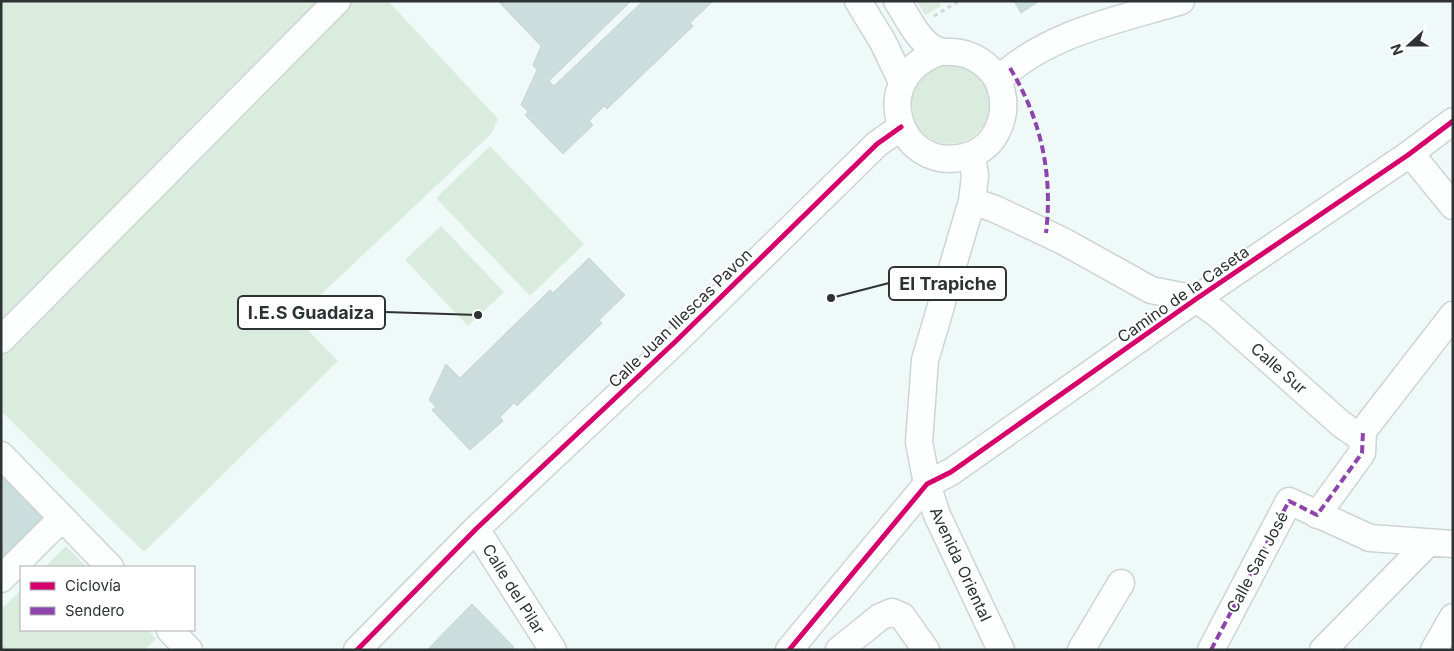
<svg xmlns="http://www.w3.org/2000/svg" width="1454" height="651" viewBox="0 0 1454 651" font-family="Inter,sans-serif">
<style>
.green{fill:#daecde}
.building{fill:#cbdddc;stroke:#cad2d2}
.lines{fill:none;stroke-linecap:round;stroke-linejoin:round}
.minor-casing{stroke:#cdd5d3;stroke-width:29}
.path{stroke:#d5d7d7;stroke-width:3;stroke-dasharray:4 4;stroke-linecap:butt}
.minor{stroke:#fdfefe;stroke-width:26}
.quiet{stroke:#8e44ad;stroke-width:4;stroke-dasharray:8 4;stroke-linecap:butt}
.cycleway-casing{stroke:#fff;stroke-width:8}
.cycleway{stroke:#d6006c;stroke-width:5}
.labels{text-anchor:middle;stroke-width:4;stroke-linejoin:round;paint-order:stroke}
.street-label{font-size:16px;fill:#2c3332;stroke:#fff}
.leader{fill:none;stroke:#2c3332;stroke-width:2}
.callout-dot{fill:#2c3332;stroke:#fff;stroke-width:2}
.callout{fill:#fff;stroke:#2c3332;stroke-width:2}
.callout-label{font-size:18px;text-anchor:middle;font-weight:bold;fill:#2c3332}
</style>
<rect width="100%" height="100%" fill="#effaf8"/>
<path class="green" d="M1,1h387l110,118 -7,15 -195,184 42,43 -194,191 -143,-141z
M917,1h21l3,5 -16,9z
M910 104a40 40 0 1 1 80 0a40 40 0 1 1-80 0Z
M490,146l94,98 -54,52 -94,-98z
M441,226l63,66 -36,34 -63,-66z
M66,546l21,21h-42z
M21,590v40h127l8,9 -11,11h-144v-40z"/>
<path class="building" d="M498,1h133l-82,80 5,5 89,-85h70l-23,22 3,3 -86,83 -3,-3 -15,15 4,4 -30,29 -38,-39 3,-3 -7,-7 16,-35 -4,-5 8,-19z
M1014,1h25l-18,12z
M589,258l36,37 -26,25 3,3 -85,83 -3,-3 -14,14 3,4 -33,29 -38,-40 4,-3 -7,-7 17,-36 14,14 90,-88 3,3z
M1,473l43,44 -43,41z
M472,604l42,43 -3,3h-84z"/>
<g class="lines">
<defs>
<path id="minor" d="M858,1l25,41 19,40
M897,1c10,15 19,36 34,46 8,5 12,5 21,5 19,0 38,13 46,29 8,18 7,35 -2,52 -6,12 -19,21 -32,24 -66,16 -98,-80 -24,-105
M998,80c49,-47 120,-60 183,-79
M972,155l3,21 -3,25 -47,159 -6,82 8,42 10,31 64,135
M1408,155l10,8 35,43
M972,201l23,8 68,32 88,49 45,9 20,14 125,111 13,9 9,-2
M1,340l336,-339
M1,455l109,112
M1317,515l45,-62 1,-22 90,-116
M476,529l77,121
M1,579l61,-61
M170,630l19,20
M357,650l119,-121 200,-188 201,-197 24,-17
M789,650l138,-166 24,-12 245,-173 212,-144 45,-34
M839,650l41,-33 12,-5 10,4 24,34
M1081,650l40,-67
M1211,650l78,-149 81,37 83,6
M1323,650l105,-107
M1434,650l19,-33"/>
</defs>
<use href="#minor" class="minor-casing"/>
<path class="path" d="M934,16l25,-15
M1,649l6,-2 1,3"/>
<use href="#minor" class="minor"/>
<path class="quiet" d="M1010,68c31,51 43,106 36,165
M1211,650l78,-149 28,14 45,-62 1,-22"/>
<defs>
<path id="cycleway" d="M357,650l119,-121 200,-188 201,-197 24,-17
M789,650l138,-166 24,-12 245,-173 212,-144 45,-34"/>
</defs>
<use href="#cycleway" class="cycleway-casing"/>
<use href="#cycleway" class="cycleway"/>
</g>
<g class="labels">
<g class="street-label">
<text transform="translate(1183 294) rotate(-35)" y="6">Camino de la Caseta</text>
<text transform="translate(680 318) rotate(-44)" y="6">Calle Juan Illescas Pavon</text>
<text transform="translate(1279 368) rotate(41)" y="6">Calle Sur</text>
<text transform="translate(1257 562) rotate(-62)" y="6">Calle San José</text>
<text transform="translate(961 564) rotate(65)" y="6">Avenida Oriental</text>
<text transform="translate(514 589) rotate(58)" y="6">Calle del Pilar</text>
</g>
</g>
<path class="leader" d="M831 298L889 283M478 315L385 312"/>
<g class="callout-dot">
<circle cx="831" cy="298" r="5"/>
<circle cx="478" cy="315" r="5"/>
</g>
<g class="callout">
<rect x="889" y="267" width="117" height="33" rx="5"/>
<rect x="238" y="296" width="147" height="33" rx="5"/>
</g>
<g class="callout-label">
<text x="948" y="290">El Trapiche</text>
<text x="311" y="319">I.E.S Guadaiza</text>
</g>
<rect width="1454" height="651" fill="none" stroke="#2c3332" stroke-width="5"/>
<rect x="20" y="566" width="175" height="65" fill="#ffffff" stroke="#abadad"/>
<rect x="30" y="582" width="25" height="8" fill="#d6006c" stroke="#abadad"/>
<text x="65" y="591" font-size="15" fill="#2c3332">Ciclovía</text>
<rect x="30" y="607" width="25" height="8" fill="#8e44ad" stroke="#abadad"/>
<text x="65" y="616" font-size="15" fill="#2c3332">Sendero</text>
<g transform="translate(1409 45) rotate(249)" stroke="#ffffff" stroke-width="4" paint-order="stroke">
<path d="M0-4L9 19L0 12L-9 19Z" fill="#2c3332"/>
<text y="-8" font-size="14" font-weight="bold" text-anchor="middle" fill="#2c3332">N</text>
</g>
</svg>
